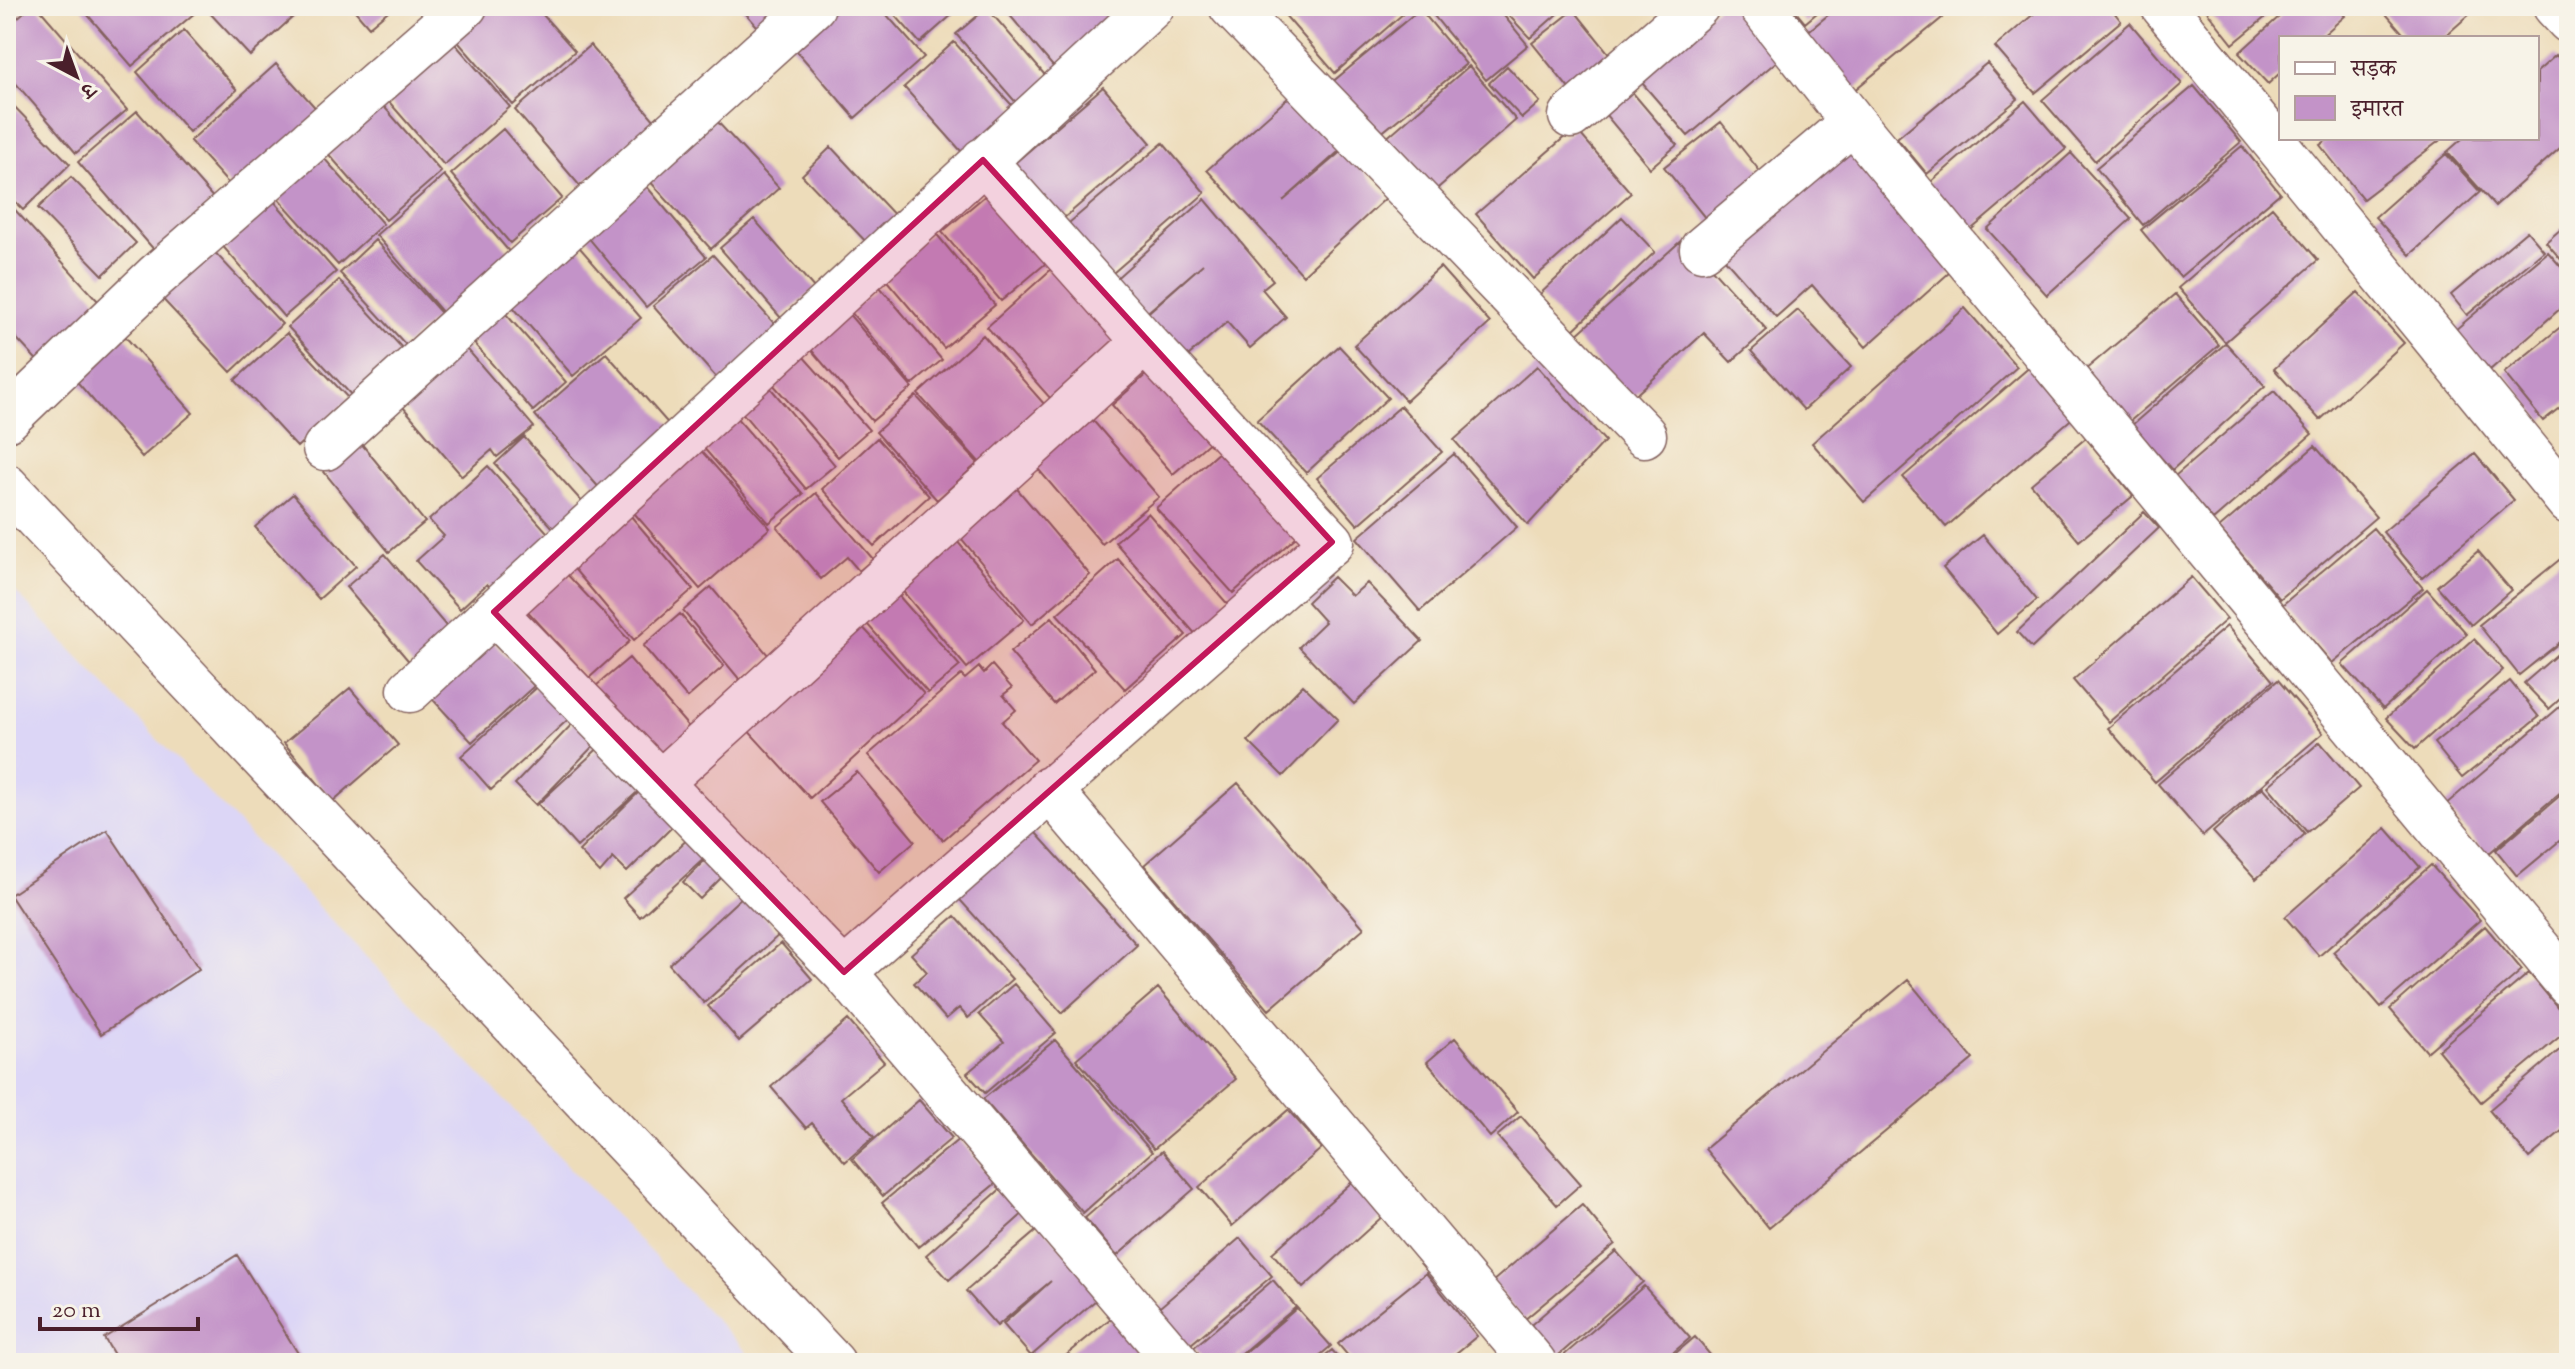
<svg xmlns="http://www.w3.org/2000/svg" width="2575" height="1369" viewBox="0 0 2575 1369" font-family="'Sorts Mill Goudy','Noto Serif Devanagari',serif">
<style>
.built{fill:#dcd6f6}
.building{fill:#c393c8}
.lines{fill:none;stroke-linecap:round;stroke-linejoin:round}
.minor-casing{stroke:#83615d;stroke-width:47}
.minor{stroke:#fff;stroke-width:44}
.marked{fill:#c2185b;fill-opacity:0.2;stroke:#c2185b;stroke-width:6;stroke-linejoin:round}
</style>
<rect width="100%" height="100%" fill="#f7f3e8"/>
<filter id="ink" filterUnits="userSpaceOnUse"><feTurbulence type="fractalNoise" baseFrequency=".0125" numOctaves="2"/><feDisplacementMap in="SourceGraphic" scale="16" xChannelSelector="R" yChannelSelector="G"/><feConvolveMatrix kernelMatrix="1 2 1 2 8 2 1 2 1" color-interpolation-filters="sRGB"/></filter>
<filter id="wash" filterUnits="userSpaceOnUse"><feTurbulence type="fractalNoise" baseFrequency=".006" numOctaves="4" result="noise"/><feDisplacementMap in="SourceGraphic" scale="32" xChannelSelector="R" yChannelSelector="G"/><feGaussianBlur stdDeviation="1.8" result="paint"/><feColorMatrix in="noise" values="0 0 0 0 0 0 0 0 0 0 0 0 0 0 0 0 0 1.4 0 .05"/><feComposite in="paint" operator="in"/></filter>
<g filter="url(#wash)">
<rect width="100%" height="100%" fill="#eddcba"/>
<path class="built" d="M6,582l751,781h-751z"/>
<g id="blocks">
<path class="building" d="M31,6h6l90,104 -51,43 -70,-81v-44z
M80,6h123l-71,60z
M213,6h92l-55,50 -42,-45z
M351,6h43l-25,21z
M472,6h63l40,45 -62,54 -67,-77z
M739,6h59l-33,29z
M828,6h51l45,51 -69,61 -67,-77z
M887,6h75l-42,37z
M1002,6h130l-76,64z
M1277,6h135l-77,67z
M1446,6h50l32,39 -42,35 -52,-64z
M1500,6h66l-36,32z
M1719,6h20l43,51 -94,79 -52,-60z
M1791,6h34l-20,17z
M1839,6h93l10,12 -95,78 -48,-57z
M2043,6h66l12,15 -86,72 -40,-46z
M2203,6h76l-46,38z
M2291,6h45l9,10 -25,22h-39v34l-13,12 -29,-31z
M2379,6h100l-36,32h-36z
M987,8l70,81 -30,26 -71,-81z
M1420,9l46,55 -91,74 -45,-54z
M1574,10l41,51 -41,34 -42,-52z
M2130,23l52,61 -87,77 -53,-61z
M184,30l53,60 -48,42 -52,-60z
M443,30l67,77 -66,58 -67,-77z
M954,42l66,72 -51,46 -65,-73z
M590,45l65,76 -75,65 -65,-76z
M2556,55l13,15v70l-74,66 -48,-54 16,-14h74v-66z
M1987,63l31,36 -91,75 -30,-36z
M276,64l45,50 -86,77 -45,-50z
M1469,66l47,54 -85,74 -47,-54z
M1507,66l33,36 -18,16 -33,-35z
M1627,86l50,59 -27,23 -50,-60z
M2194,86l47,56 -98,83 -47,-57z
M1103,87l48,56 -94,81 -48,-56z
M1297,90l49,55 -63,56 61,-52 43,48 -84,78 -96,-105z
M373,94l68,78 -55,48 -68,-78z
M6,98l64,66 -47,46 -17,-17z
M2025,101l41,48 -99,84 -41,-47z
M137,111l78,89 -59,52 -78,-90z
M714,118l65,70 -68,61 -64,-71z
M1721,122l45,57 -56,45 -46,-57z
M1575,128l56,65 -98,86 -57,-65z
M503,129l59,69 -52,45 -59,-69z
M2330,138h113l-80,61 -43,-54z
M1163,143l42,50 -99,86 -43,-51z
M1854,144l105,120 -93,83 -54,-62 -36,32 -52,-59z
M2242,146l38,47 -100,84 -39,-47z
M314,147l69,77 -45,41 -69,-77z
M831,147l68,73 -28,27 -69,-72z
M2071,153l60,66 -84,76 -60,-66z
M2446,154l34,38 -70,63 -35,-38z
M444,175l68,80 -69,58 -67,-78z
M71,177l65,66 -33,32 -65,-67z
M642,181l64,76 -60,50 -64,-77z
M992,190l59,69 -50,42 -59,-69z
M266,192l70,80 -52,45 -70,-81z
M1205,199l68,81 -11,9 24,28 -36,31 -23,-26 -46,40 -39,-44 61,-54 -61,53 -31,-34z
M6,200l102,112 -62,58 -40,-43z
M2272,207l46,53 -93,82 -47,-54z
M1622,217l33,35 -83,79 -33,-36z
M754,219l61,70 -34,29 -61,-70z
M2569,222v47l-23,-27z
M934,231l61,74 -51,43 -62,-73z
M2527,231l17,20 -77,64 -16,-20z
M1684,238l83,92 -36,32 -27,-29 -73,66 -57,-62z
M375,240l66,73 -35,32 -66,-72z
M574,241l67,77 -68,58 -66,-76z
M207,244l75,80 -51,48 -75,-80z
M2548,252l21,24v25l-79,69 -35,-40z
M713,255l66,74 -59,53 -67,-76z
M1056,265l64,71 -69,63 -64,-72z
M1440,267l50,56 -84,78 -52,-56z
M339,280l65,70 -50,48 -66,-71z
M880,287l62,73 -30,25 -62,-74z
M2358,292l46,51 -84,77 -46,-51z
M2175,294l44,51 -90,77 -44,-52z
M498,305l68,77 -33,29 -68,-78z
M1965,308l52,59 -153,135 -52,-59z
M1798,310l53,57 -47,43 -53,-59z
M847,312l65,76 -40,33 -64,-75z
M2569,320v80l-26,21 -39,-48z
M287,333l62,66 -52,48 -62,-67z
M123,334l70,79 -51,44 -69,-80z
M983,335l62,70 -64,59 -63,-70z
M462,343l72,84 -37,30 -5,-7 -30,26 -65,-76z
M2226,343l39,43 -93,84 -40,-45z
M1339,346l49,52 -82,75 -49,-53z
M606,353l67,76 -71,62 -67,-76z
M802,355l67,75 -31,27 -67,-75z
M2032,365l44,50 -130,112 -43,-50z
M1537,366l68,75 -77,84 -74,-85z
M1150,371l62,69 -39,34 -61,-69z
M768,385l67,80 -29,24 -67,-80z
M2274,391l38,43 -99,86 -38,-44z
M916,396l62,67 -41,37 -61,-68z
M1401,406l41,46 -84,73 -41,-47z
M735,416l68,78 -34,29 -67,-77z
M1089,416l70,81 -57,47 -69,-81z
M356,437l69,85 -36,30 -69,-85z
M524,437l60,67 -29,26 -60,-66z
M877,438l52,58 -55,50 -52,-57z
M2086,438l47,58 -54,45 -48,-57z
M1229,443l76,86 -72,64 -77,-85z
M697,446l73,82 -70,61 -72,-83z
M2315,446l61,71 -96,82 -61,-71z
M1454,454l63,73 -97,84 -63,-73z
M2475,454l39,46 -92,78 -39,-46z
M488,466l67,75 -58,53 -10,-10 -27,25 -44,-48 28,-25 -15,-16z
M1013,484l77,91 -58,49 -76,-92z
M816,493l57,66 -14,12 -12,-14 -26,22 -44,-52z
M293,494l63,72 -37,33 -64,-72z
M624,508l69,81 -59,51 -69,-82z
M2144,512l15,16 -127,120 -15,-16z
M1148,513l83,95 -33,29 -83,-95z
M2373,528l50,60 -91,75 -50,-58z
M951,534l73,86 -57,48 -72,-86z
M1983,535l54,65 -40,34 -54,-66z
M2478,551l33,39 -40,35 -34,-39z
M2569,552v83l-50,40 -40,-50z
M385,554l72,85 -39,33 -72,-85z
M1118,559l68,76 -61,54 -68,-75z
M562,569l68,72 -41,37 -67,-73z
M1333,577l19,19 15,-13 55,58 -68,63 -55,-57 26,-25 -18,-20z
M2191,577l36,42 -118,103 -36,-42z
M711,587l58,69 -29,24 -57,-69z
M892,588l68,78 -32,27 -68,-77z
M2427,589l40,45 -84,75 -41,-45z
M680,614l44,52 -37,32 -44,-52z
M1052,617l43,52 -41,35 -44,-52z
M858,622l66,72 -114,104 -66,-72z
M2227,626l46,55 -118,101 -47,-54z
M488,636l46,50 -62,56 -46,-50z
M2474,639l29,31 -88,79 -29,-31z
M2569,644v47l-20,18 -25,-26z
M629,658l64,74 -40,34 -63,-75z
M992,665l20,23 -9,7 13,15 -14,12 33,38 -92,80 -75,-85 93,-80 4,4 14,-12 5,6z
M2278,680l45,53 -120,103 -45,-52z
M544,681l30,33 -83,76 -30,-34z
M2510,681l29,36 -77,61 -28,-35z
M1303,685l35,34 -55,57 -35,-35z
M350,688l48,57 -65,56 -49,-58z
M2569,699v86l-82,70 -42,-50z
M575,721l22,21 -61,63 -21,-21z
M605,742l40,43 -68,62 -39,-43z
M2320,742l39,46 -52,44 -39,-46z
M857,772l58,69 -36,31 -59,-70z
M648,783l27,41 -48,48 -14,-14 -13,15 -21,-22z
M1238,783l126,145 -95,82 -125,-145z
M2263,787l42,47 -49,45 -43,-47z
M2569,788v45l-52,43 -21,-26z
M1027,823l110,122 -75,68 -110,-122z
M2386,828l34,39 -101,89 -34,-39z
M107,830l92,139 -98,65 -91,-139z
M690,837l17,19 -67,61 -17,-19z
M710,855l17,17 -27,27 -17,-17z
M2431,865l49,55 -99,87 -48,-55z
M744,895l36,39 -76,69 -35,-39z
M955,916l57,63 -44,39 -9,-10 -13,11 -32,-36 13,-11 -16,-18z
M2485,926l37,44 -95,82 -37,-43z
M781,943l31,36 -73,62 -31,-35z
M2529,973l40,48v8l-88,73 -43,-52z
M1908,980l65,79 -204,169 -64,-79z
M1014,984l42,49 -71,60 -18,-20 37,-31 -25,-28z
M1158,988l78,91 -82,70 -78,-90z
M848,1020l36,42 -43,36 33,39 -29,25 -33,-39 -6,5 -35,-41z
M1455,1038l63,74 -28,25 -63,-75z
M1055,1040l97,112 -69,61 -100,-114z
M2569,1042v83l-40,33 -40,-48z
M919,1100l33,38 -69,58 -31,-37z
M1288,1110l34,38 -90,78 -33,-39z
M1521,1116l60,68 -24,21 -60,-69z
M959,1139l37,44 -78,64 -36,-44z
M1162,1151l32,38 -77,67 -32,-38z
M1352,1182l31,34 -80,72 -31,-35z
M1004,1186l22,25 -77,69 -23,-25z
M1582,1205l33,39 -91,76 -32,-38z
M1042,1226l61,68 -72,62 -28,-32 48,-43 -54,45 -31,-35z
M1240,1238l32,38 -87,73 -32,-36z
M1616,1251l27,31 -91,79 -27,-31z
M237,1255l67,108h-185l-15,-25z
M1426,1273l51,63 -33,27h-90l-16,-19z
M1273,1280l23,27 -66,56h-24l-13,-15z
M1644,1286l46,52 -29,25h-94l-5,-6z
M1297,1308l34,38 -20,17h-78z
M1122,1309l45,54h-110z
M1695,1337l22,26h-53z
M1332,1350l11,13h-27z"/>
</g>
</g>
<g filter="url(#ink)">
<use href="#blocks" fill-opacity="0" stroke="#83615d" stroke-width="2"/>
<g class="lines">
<defs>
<path id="minor" d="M1231,6l413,429
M1761,6l92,116 716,863
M2163,6l406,496
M2555,6l14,15
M1571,116l126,-110
M1702,249l151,-127
M6,420l150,-144 309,-270
M325,448l488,-442
M6,486l827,877
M494,612l350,360 334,391
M410,690l742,-684
M660,783l485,-441
M1049,789l485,574
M844,972l488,-430 -187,-200 -162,-182"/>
</defs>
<use href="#minor" class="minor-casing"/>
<use href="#minor" class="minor"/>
</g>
</g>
<path class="marked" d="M983,160l349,382 -488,430 -350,-360z"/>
<rect width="2575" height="1369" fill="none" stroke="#f7f3e8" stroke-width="32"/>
<rect x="2279" y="36" width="260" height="104" fill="#f7f3e8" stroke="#b29e9c" stroke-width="2"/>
<rect x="2295" y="62" width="40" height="12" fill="#ffffff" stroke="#b29e9c" stroke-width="2"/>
<text x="2351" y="76" font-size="24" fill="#4a1f2b">सड़क</text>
<rect x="2295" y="96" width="40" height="24" fill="#c393c8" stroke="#b29e9c" stroke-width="2"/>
<text x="2351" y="116" font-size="24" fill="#4a1f2b">इमारत</text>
<g transform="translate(76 76) rotate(139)" stroke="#f7f3e8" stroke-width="6" paint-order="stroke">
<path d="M0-6L14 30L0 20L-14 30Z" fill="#4a1f2b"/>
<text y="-12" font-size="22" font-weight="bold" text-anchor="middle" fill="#4a1f2b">उ</text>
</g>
<path d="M40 1317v12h158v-12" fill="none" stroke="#4a1f2b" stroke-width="4"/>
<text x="52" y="1317" font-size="24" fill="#4a1f2b" stroke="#f7f3e8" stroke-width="6" paint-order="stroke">20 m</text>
</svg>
